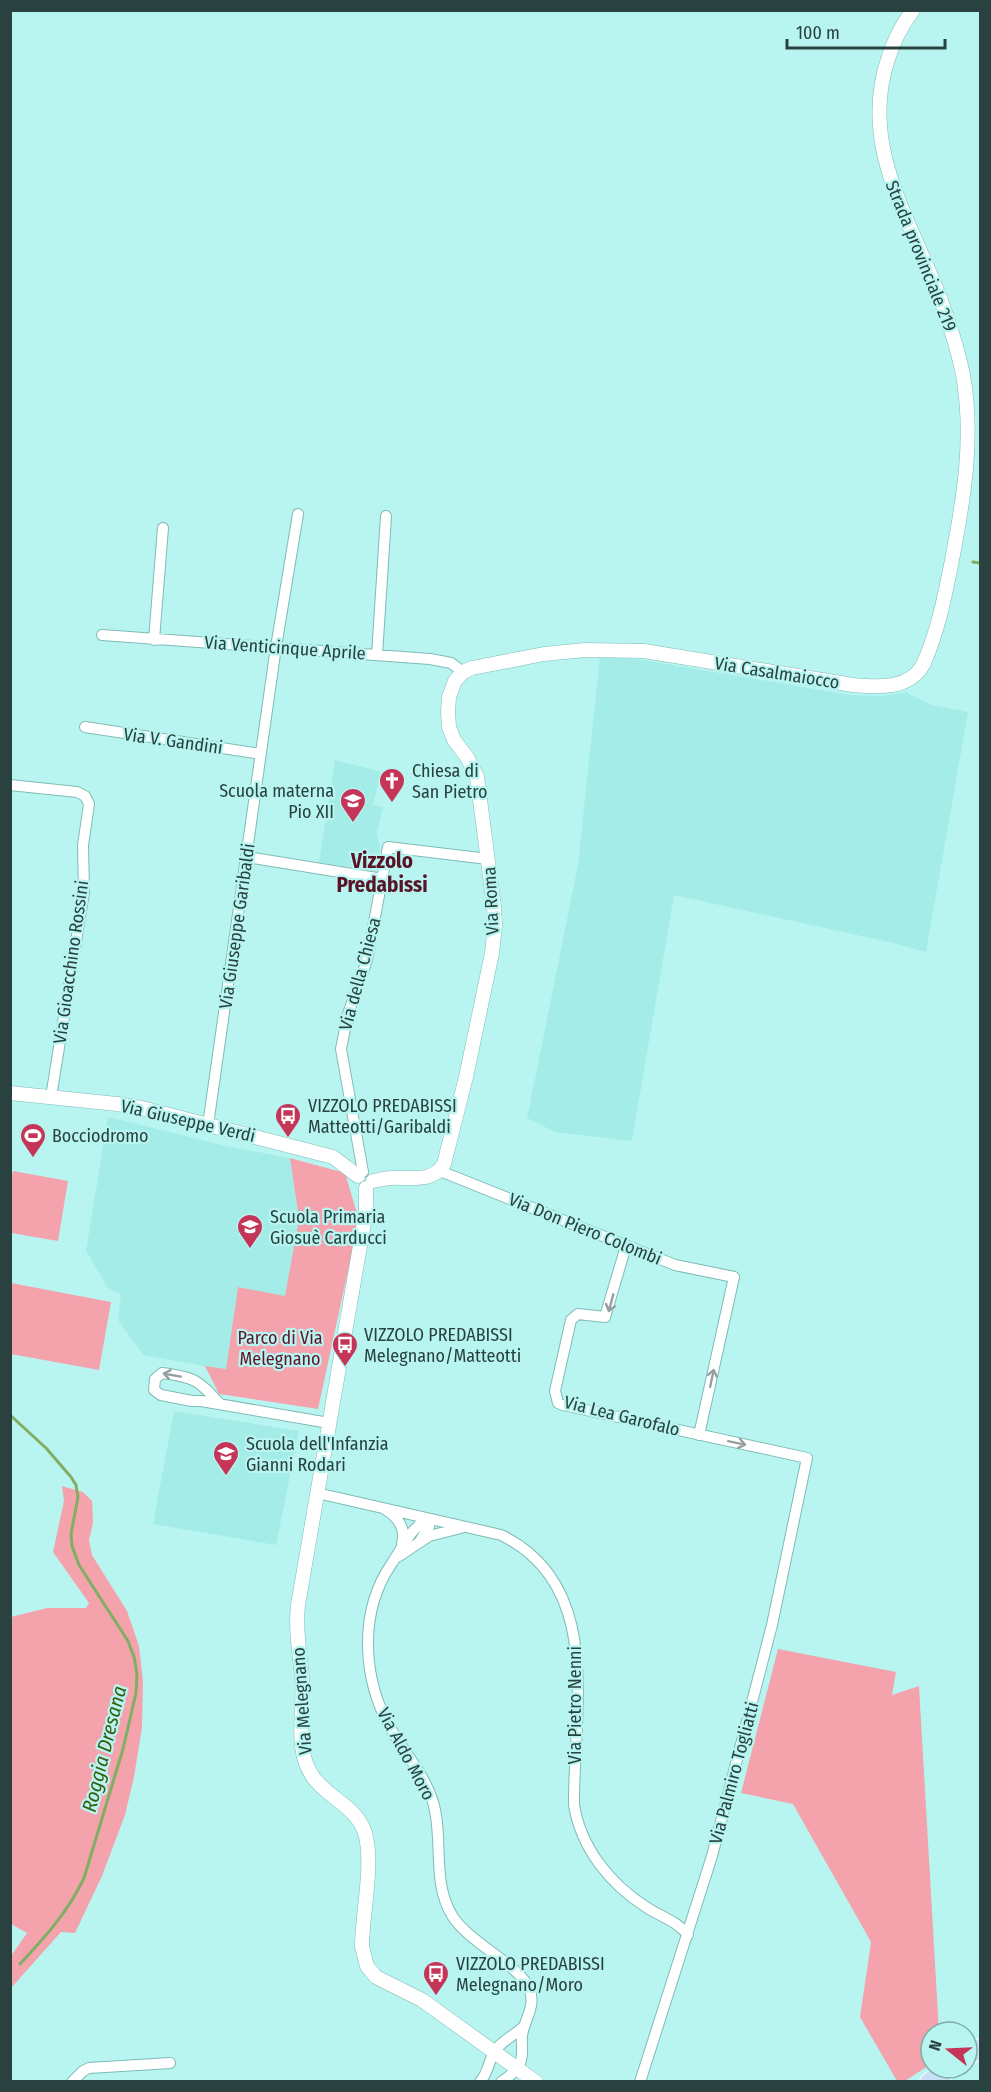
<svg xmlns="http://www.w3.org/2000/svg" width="991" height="2092" viewBox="0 0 991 2092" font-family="'Fira Sans Condensed',sans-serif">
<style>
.built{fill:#a4ece7}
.green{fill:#f4a3ad}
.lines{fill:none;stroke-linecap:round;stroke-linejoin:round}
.stream{stroke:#80ae62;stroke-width:3}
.minor-casing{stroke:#7fbbb7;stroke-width:12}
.tertiary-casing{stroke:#7fbbb7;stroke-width:15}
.primary-casing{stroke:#fff;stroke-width:20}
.minor{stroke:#fff;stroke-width:10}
.tertiary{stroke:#fff;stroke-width:14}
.primary{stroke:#c8dff8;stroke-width:18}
.oneway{stroke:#94a0a0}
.labels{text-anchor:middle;stroke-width:4.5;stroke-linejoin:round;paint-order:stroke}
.street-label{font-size:18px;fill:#294240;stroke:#b8f5f1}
.poi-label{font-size:18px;fill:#294240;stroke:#b8f5f1;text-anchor:start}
.park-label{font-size:18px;fill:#601427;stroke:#b8f5f1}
.water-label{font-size:20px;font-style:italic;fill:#3a5c10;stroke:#b8f5f1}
.quarter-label{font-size:21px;font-weight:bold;fill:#591425;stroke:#b8f5f1}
</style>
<rect width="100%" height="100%" fill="#b8f5f1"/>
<path class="built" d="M600,656l43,4 207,35 32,1 24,-4 25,13 37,7 -42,240 -37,-10 -215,-47 -42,246 -77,-9 -28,-14 51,-253z
M335,760l46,12 -8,33 10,2 -6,26 3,16 -3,23 -58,-10z
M108,1117l118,29 64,12 9,61 -14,78 -47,-10 -12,83 -83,-15 -25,-35 3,-26 -13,-6 -22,-37z
M174,1411l125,20 -23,114 -123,-21z"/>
<path class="green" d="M290,1158l55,15 14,47 -41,189 -99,-15 -14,-28 21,3 12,-82 47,9 14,-77z
M13,1171l55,10 -10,60 -47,-8 -1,-50z
M11,1283l100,19 -12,68 -88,-16z
M62,1486l21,6 9,9 1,22 -4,17 3,15 35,56 12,35 4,35 -1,46 -8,50 -9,38 -23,61 -27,57 -14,-1 -50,56v-32l16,-23 -16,-9v-307l36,-9h39l3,-5 -36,-51 11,-51z
M778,1649l118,23 -4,23 27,-9 20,346h-8v32l-26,17h-8l-37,-64 11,-75 -78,-138 -52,-11z"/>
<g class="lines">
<path class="stream" d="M973,562l7,1
M10,1415l36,33 25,29 5,8 2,12 -7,37 1,12 7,19 49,76 6,16 3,17 -1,19 -13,56 -39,129c-16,34 -39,59 -64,86"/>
<defs>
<path id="minor" d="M102,635l328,24 21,4 12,9
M154,640l9,-112
M377,655l9,-139
M85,727l176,27
M10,785l67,7 8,4 4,8 -6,41 1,47 -33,205
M247,857l136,22
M208,1125l68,-478 22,-133
M440,1171l235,94 59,12 -35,158
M363,1172l-22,-123 7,-35 19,-54 21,-113 100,12
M626,1246l-21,71 -27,-3 -7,6 -16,71 3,12 5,2 244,53 -35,167 -60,231 -72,226
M220,1404c-22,-24 -25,-27 -58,-31l-7,6 -1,11 7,5 31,6h9l128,22
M317,1493l184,42c104,50 72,178 73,270 7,43 36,79 72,102 15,10 31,14 42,28
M386,1510c13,8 20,19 16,34
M420,1541l9,-14 1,-8c-19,7 -27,28 -38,44 -34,49 -30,117 0,168 14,23 33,45 41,71 11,37 -2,81 20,115 17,26 66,48 76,71 8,18 -5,31 -7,48 -1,9 2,18 -2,27 -4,8 -11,14 -19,19
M399,1556l30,-20 32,-8
M72,2082l11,-11 6,-3 81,-5
M480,2082c9,-10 8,-21 15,-31 7,-11 21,-16 30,-26"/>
<path id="tertiary" d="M10,1093l107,11 25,4 191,49 25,19
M373,1181c9,-2 19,-4 29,-3 17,0 32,2 42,-14l22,-87 26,-124 3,-27 -1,-19 -17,-130 -10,-20 -13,-17 -5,-13 -1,-15 1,-15 6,-16 8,-9 9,-4 72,-14 41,-4 59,1 209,34c26,2 55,5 70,-20 15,-33 22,-70 29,-105 12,-62 22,-123 11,-185 -6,-30 -16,-59 -27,-87 -30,-75 -76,-146 -48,-229 5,-17 14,-34 25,-49
M366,1188v23l-68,394c-3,25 2,49 4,73 3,33 -9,70 11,99 15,21 44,30 52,56 9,30 -3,82 -3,114l5,19 9,11 46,23 114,82"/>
<path id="primary" d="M967,2057l13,-9
M929,2082l21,-14"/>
</defs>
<use href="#minor" class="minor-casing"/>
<use href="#tertiary" class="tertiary-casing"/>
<use href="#primary" class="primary-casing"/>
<use href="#minor" class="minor"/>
<use href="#tertiary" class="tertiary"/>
<use href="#primary" class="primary"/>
</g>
<defs><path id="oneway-shaft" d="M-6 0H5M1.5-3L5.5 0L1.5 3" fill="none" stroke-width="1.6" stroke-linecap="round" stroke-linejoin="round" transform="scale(1.5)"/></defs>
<g class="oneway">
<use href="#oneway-shaft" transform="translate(611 1303) rotate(105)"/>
<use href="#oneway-shaft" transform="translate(172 1375) rotate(-170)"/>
<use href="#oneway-shaft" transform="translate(712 1378) rotate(-78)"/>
<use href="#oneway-shaft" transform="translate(737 1443) rotate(12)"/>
</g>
<defs>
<symbol id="church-pin" viewBox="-11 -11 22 30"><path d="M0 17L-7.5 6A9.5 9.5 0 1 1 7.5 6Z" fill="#c43558" stroke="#b8f5f1"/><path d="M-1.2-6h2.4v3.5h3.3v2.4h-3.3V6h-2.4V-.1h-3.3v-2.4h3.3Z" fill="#fff"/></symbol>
<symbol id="school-pin" viewBox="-11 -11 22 30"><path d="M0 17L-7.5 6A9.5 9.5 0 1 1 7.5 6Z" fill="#c43558" stroke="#b8f5f1"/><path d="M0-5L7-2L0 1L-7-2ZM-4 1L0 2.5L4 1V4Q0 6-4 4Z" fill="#fff"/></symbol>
<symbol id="bus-pin" viewBox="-11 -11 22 30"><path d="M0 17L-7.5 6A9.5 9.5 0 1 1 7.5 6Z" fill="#c43558" stroke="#b8f5f1"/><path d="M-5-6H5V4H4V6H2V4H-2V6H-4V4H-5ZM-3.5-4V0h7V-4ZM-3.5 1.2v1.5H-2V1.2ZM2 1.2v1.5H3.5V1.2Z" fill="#fff"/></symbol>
<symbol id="stadium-pin" viewBox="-11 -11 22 30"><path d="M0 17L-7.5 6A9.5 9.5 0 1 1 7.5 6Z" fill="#c43558" stroke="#b8f5f1"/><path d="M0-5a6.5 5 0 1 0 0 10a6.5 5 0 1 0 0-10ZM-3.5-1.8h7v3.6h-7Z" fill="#fff"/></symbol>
</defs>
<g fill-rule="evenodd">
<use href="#church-pin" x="377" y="766" width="30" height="40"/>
<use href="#school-pin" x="338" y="786" width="30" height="40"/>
<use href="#bus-pin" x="273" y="1101" width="30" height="40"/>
<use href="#stadium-pin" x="18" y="1121" width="30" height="40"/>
<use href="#school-pin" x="235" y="1212" width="30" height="40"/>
<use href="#bus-pin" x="330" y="1330" width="30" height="40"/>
<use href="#school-pin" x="211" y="1439" width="30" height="40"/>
<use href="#bus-pin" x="421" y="1959" width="30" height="40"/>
</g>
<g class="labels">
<g class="street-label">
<text transform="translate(921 256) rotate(68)" y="6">Strada provinciale 219</text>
<text transform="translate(285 648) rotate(4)" y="6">Via Venticinque Aprile</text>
<text transform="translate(777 673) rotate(9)" y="6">Via Casalmaiocco</text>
<text transform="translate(173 741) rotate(8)" y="6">Via V. Gandini</text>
<text transform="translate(491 901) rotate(-93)" y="6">Via Roma</text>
<text transform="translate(237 926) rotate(-82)" y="6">Via Giuseppe Garibaldi</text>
<text transform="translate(71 962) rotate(-82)" y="6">Via Gioacchino Rossini</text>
<text transform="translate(360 974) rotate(-75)" y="6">Via della Chiesa</text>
<text transform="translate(188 1121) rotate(13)" y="6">Via Giuseppe Verdi</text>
<text transform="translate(585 1229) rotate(22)" y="6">Via Don Piero Colombi</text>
<text transform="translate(622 1416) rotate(14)" y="6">Via Lea Garofalo</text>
<text transform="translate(302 1701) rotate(-94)" y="6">Via Melegnano</text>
<text transform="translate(575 1705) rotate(-90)" y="6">Via Pietro Nenni</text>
<text transform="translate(406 1754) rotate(62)" y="6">Via Aldo Moro</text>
<text transform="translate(734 1773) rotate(-75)" y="6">Via Palmiro Togliatti</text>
</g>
<g class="poi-label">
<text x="412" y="777">Chiesa di<tspan x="412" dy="21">San Pietro</tspan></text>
<text x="334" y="797" text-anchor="end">Scuola materna<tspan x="334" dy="21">Pio XII</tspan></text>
<text x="308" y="1112">VIZZOLO PREDABISSI<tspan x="308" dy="21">Matteotti/Garibaldi</tspan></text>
<text x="52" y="1142">Bocciodromo</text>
<text x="270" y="1223">Scuola Primaria<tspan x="270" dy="21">Giosuè Carducci</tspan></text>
<text x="364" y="1341">VIZZOLO PREDABISSI<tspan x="364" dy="21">Melegnano/Matteotti</tspan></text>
<text x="246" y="1450">Scuola dell'Infanzia<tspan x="246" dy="21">Gianni Rodari</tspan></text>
<text x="456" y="1970">VIZZOLO PREDABISSI<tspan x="456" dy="21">Melegnano/Moro</tspan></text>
</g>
<g class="park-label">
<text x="280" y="1344">Parco di Via<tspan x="280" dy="21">Melegnano</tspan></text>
</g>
<g class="water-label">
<text transform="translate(104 1749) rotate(-76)" y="7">Roggia Dresana</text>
</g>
<g class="quarter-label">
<text x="382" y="868">Vizzolo<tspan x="382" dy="24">Predabissi</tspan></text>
</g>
</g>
<rect width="991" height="2092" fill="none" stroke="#294240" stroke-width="24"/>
<g transform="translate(949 2050) rotate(288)"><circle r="28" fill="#b8f5f1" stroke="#7fadaa" stroke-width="1.5"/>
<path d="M0-4.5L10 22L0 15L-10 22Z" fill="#c43558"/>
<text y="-9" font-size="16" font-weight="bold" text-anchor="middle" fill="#294240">N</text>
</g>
<path d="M787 39v9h158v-9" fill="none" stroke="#294240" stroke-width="3"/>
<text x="796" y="39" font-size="18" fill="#294240" stroke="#b8f5f1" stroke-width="4.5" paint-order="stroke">100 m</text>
</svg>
